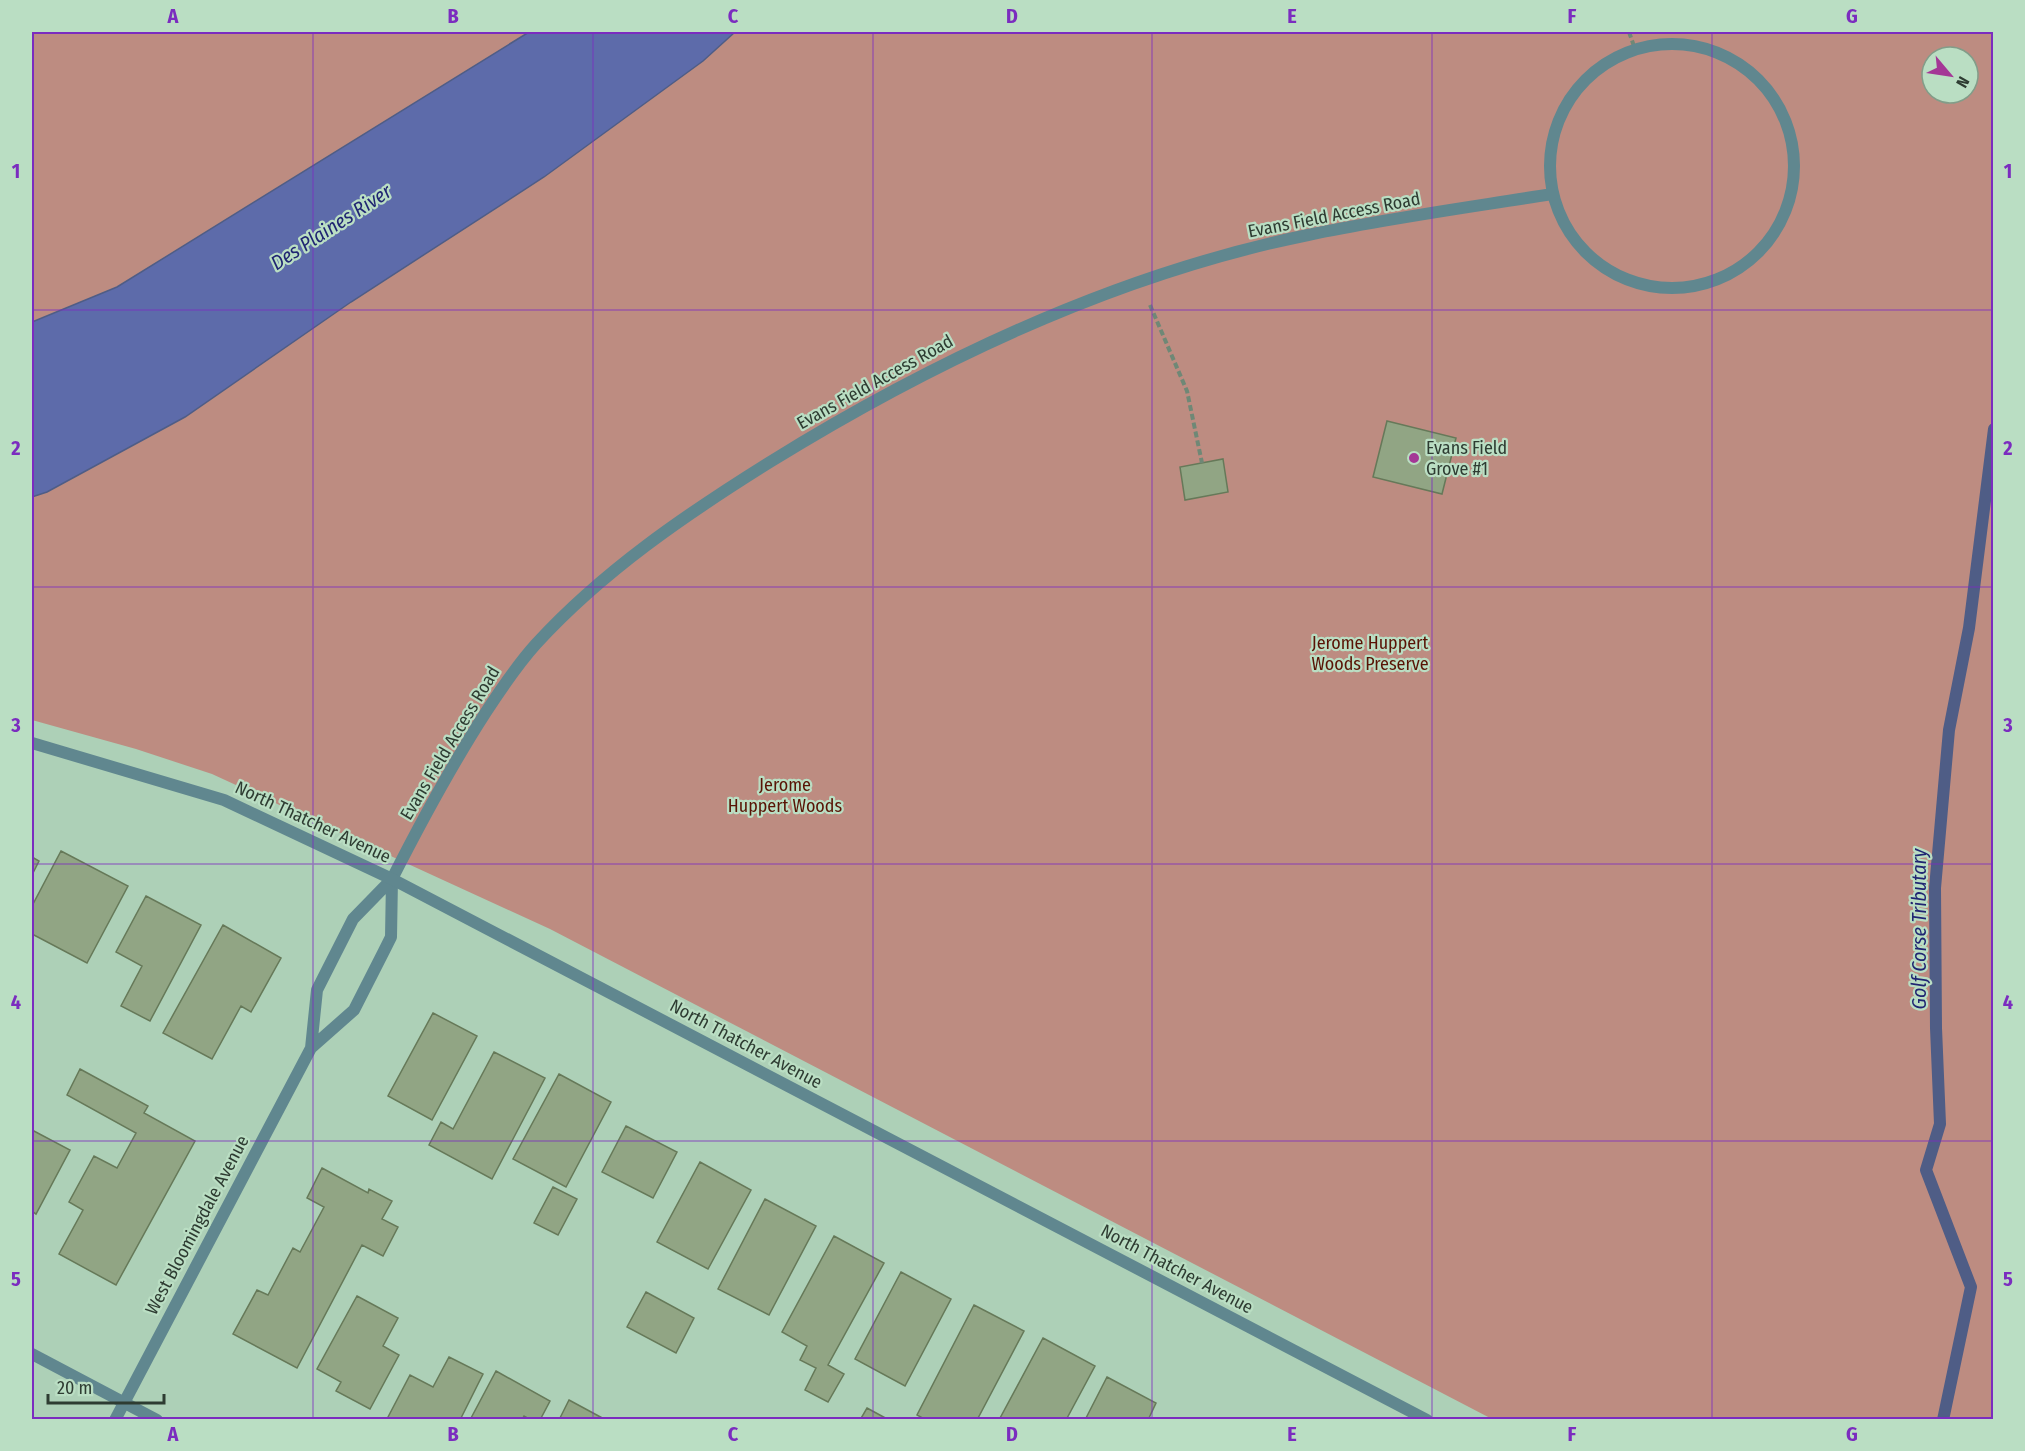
<svg xmlns="http://www.w3.org/2000/svg" width="2025" height="1451" viewBox="0 0 2025 1451" font-family="'Fira Sans Condensed',sans-serif">
<style>
.green{fill:#bd8c81;fill-rule:evenodd}
.water{fill:#5d6baa;stroke:#4f5d86;stroke-width:1.5}
.lines{fill:none;stroke-linecap:round;stroke-linejoin:round}
.stream{stroke:#4f5d86;stroke-width:12}
.building{fill:#91a584;stroke:#667959;stroke-width:1.5}
.path{stroke:#6f8876;stroke-width:4;stroke-dasharray:6 3;stroke-linecap:butt}
.service{stroke:#60878f;stroke-width:12}
.minor{stroke:#60878f;stroke-width:12}
.tertiary{stroke:#60878f;stroke-width:12}
.grid{fill:none;stroke:#7b2cbf;stroke-width:1.5;stroke-opacity:0.55}
.poi-dot{fill:#a43796;stroke:#badec3;stroke-width:2}
.labels{text-anchor:middle;stroke-width:4.5;stroke-linejoin:round;paint-order:stroke}
.street-label{font-size:18px;fill:#2e3c32;stroke:#badec3}
.poi-label{font-size:18px;fill:#2e3c32;stroke:#badec3;text-anchor:start}
.park-label{font-size:18px;fill:#591305;stroke:#badec3}
.water-label{font-size:20px;font-style:italic;fill:#202572;stroke:#badec3}
.neatline{fill:none;stroke:#7b2cbf;stroke-width:2}
.grid-label{font-size:20px;text-anchor:middle;font-weight:bold;fill:#7b2cbf}
</style>
<rect width="100%" height="100%" fill="#add0b7"/>
<path class="green" d="M32,32h1961v1387h-501l-942,-490 -338,-155 -76,-25 -104,-29zM1932,57h36v36h-36z"/>
<path class="water" d="M529,32h206l-32,29 -159,116 -193,125 -166,115 -138,75 -15,5v-175l85,-35z"/>
<g class="lines">
<path class="stream" d="M1943,1420l28,-133 -45,-117 14,-46 -4,-96 -1,-140 14,-158 20,-102 25,-199"/>
</g>
<path class="building" d="M1387,421l69,17 -14,56 -69,-17z
M1223,459l5,33 -43,8 -5,-33z
M61,851l67,35 -41,77 -55,-29v-28z
M32,857l7,4 -7,14z
M146,896l55,29 -51,96 -29,-15 21,-40 -26,-14z
M223,925l58,33 -30,54 -10,-6 -29,53 -49,-26z
M433,1013l44,23 -45,84 -44,-24z
M494,1052l51,26 -53,101 -63,-34 12,-23 12,7z
M80,1069l68,37 -4,7 51,28 -79,144 -57,-31 24,-44 -14,-8 25,-46 23,12 19,-35 -69,-38z
M559,1074l52,28 -45,85 -53,-28z
M626,1126l51,26 -24,46 -51,-26z
M32,1130l38,20 -34,64 -4,-3z
M700,1162l51,28 -43,79 -51,-27z
M322,1168l46,25 1,-4 23,12 -10,18 16,8 -15,29 -21,-11 -65,123 -64,-34 24,-44 11,5 25,-47 7,4 24,-45 -17,-9z
M553,1187l24,12 -19,36 -24,-12z
M765,1199l51,27 -47,89 -51,-26z
M834,1236l50,27 -56,102 16,9 -16,28 -23,-12 11,-22 -16,-8 7,-14 -25,-14z
M901,1272l50,27 -46,87 -50,-27z
M646,1292l48,26 -18,35 -49,-26z
M357,1296l41,22 -15,28 16,9 -29,54 -34,-18 5,-9 -24,-13z
M974,1305l50,26 -47,89h-51l-9,-5z
M1043,1338l52,28 -29,54h-67z
M449,1357l34,17 -23,46 -73,-1 23,-44 23,12z
M496,1371l54,30 -10,19h-9l-7,-4 -2,4h-52z
M1107,1377l49,26 -8,17h-63z
M569,1400l37,20h-47z
M867,1408l22,12h-29z"/>
<g class="lines">
<path class="path" d="M1629,32l6,17
M1150,305l37,86 15,72"/>
<path class="service" d="M1550 166a122 122 0 1 1 244 0a122 122 0 1 1-244 0Z
M392,879c29,-57 59,-113 94,-167 15,-23 31,-47 50,-68 67,-73 149,-129 234,-182 165,-102 347,-188 538,-227 81,-17 163,-28 244,-41"/>
<path class="minor" d="M311,1048l6,-58 36,-71 39,-40
M32,1354l125,66
M115,1420l196,-372 43,-38 30,-59 7,-14 1,-58"/>
<path class="tertiary" d="M32,743l192,57 168,79 1035,541"/>
</g>
<path class="grid" d="M313,32v1388M593,32v1388M873,32v1388M1152,32v1388M1432,32v1388M1712,32v1388M32,310h1962M32,587h1962M32,864h1962M32,1141h1962"/>
<circle class="poi-dot" cx="1414" cy="458" r="6"/>
<g class="labels">
<g class="street-label">
<text transform="translate(1334 215) rotate(-11)" y="6">Evans Field Access Road</text>
<text transform="translate(875 382) rotate(-29)" y="6">Evans Field Access Road</text>
<text transform="translate(450 743) rotate(-59)" y="6">Evans Field Access Road</text>
<text transform="translate(313 822) rotate(25)" y="6">North Thatcher Avenue</text>
<text transform="translate(746 1044) rotate(28)" y="6">North Thatcher Avenue</text>
<text transform="translate(197 1225) rotate(-62)" y="6">West Bloomingdale Avenue</text>
<text transform="translate(1177 1269) rotate(28)" y="6">North Thatcher Avenue</text>
</g>
<g class="poi-label">
<text x="1426" y="454">Evans Field<tspan x="1426" dy="21">Grove #1</tspan></text>
</g>
<g class="park-label">
<text x="1370" y="649">Jerome Huppert<tspan x="1370" dy="21">Woods Preserve</tspan></text>
<text x="785" y="791">Jerome<tspan x="785" dy="21">Huppert Woods</tspan></text>
</g>
<g class="water-label">
<text transform="translate(331 227) rotate(-33)" y="7">Des Plaines River</text>
<text transform="translate(1919 929) rotate(-90)" y="7">Golf Corse Tributary</text>
</g>
</g>
<rect width="2025" height="1451" fill="none" stroke="#badec3" stroke-width="66"/>
<g transform="translate(1950 75) rotate(119)"><circle r="28" fill="#badec3" stroke="#829d89" stroke-width="1.5"/>
<path d="M0-4.5L10 22L0 15L-10 22Z" fill="#a43796"/>
<text y="-9" font-size="16" font-weight="bold" text-anchor="middle" fill="#2e3c32">N</text>
</g>
<path d="M48 1394v9h116v-9" fill="none" stroke="#2e3c32" stroke-width="3"/>
<text x="57" y="1394" font-size="18" fill="#2e3c32" stroke="#badec3" stroke-width="4.5" paint-order="stroke">20 m</text>
<rect x="33" y="33" width="1959" height="1385" class="neatline"/>
<g class="grid-label">
<text x="173" y="23">A</text>
<text x="453" y="23">B</text>
<text x="733" y="23">C</text>
<text x="1012" y="23">D</text>
<text x="1292" y="23">E</text>
<text x="1572" y="23">F</text>
<text x="1852" y="23">G</text>
<text x="16" y="178">1</text>
<text x="2008" y="178">1</text>
<text x="16" y="455">2</text>
<text x="2008" y="455">2</text>
<text x="16" y="732">3</text>
<text x="2008" y="732">3</text>
<text x="16" y="1009">4</text>
<text x="2008" y="1009">4</text>
<text x="16" y="1286">5</text>
<text x="2008" y="1286">5</text>
<text x="173" y="1441">A</text>
<text x="453" y="1441">B</text>
<text x="733" y="1441">C</text>
<text x="1012" y="1441">D</text>
<text x="1292" y="1441">E</text>
<text x="1572" y="1441">F</text>
<text x="1852" y="1441">G</text>
</g>
</svg>
